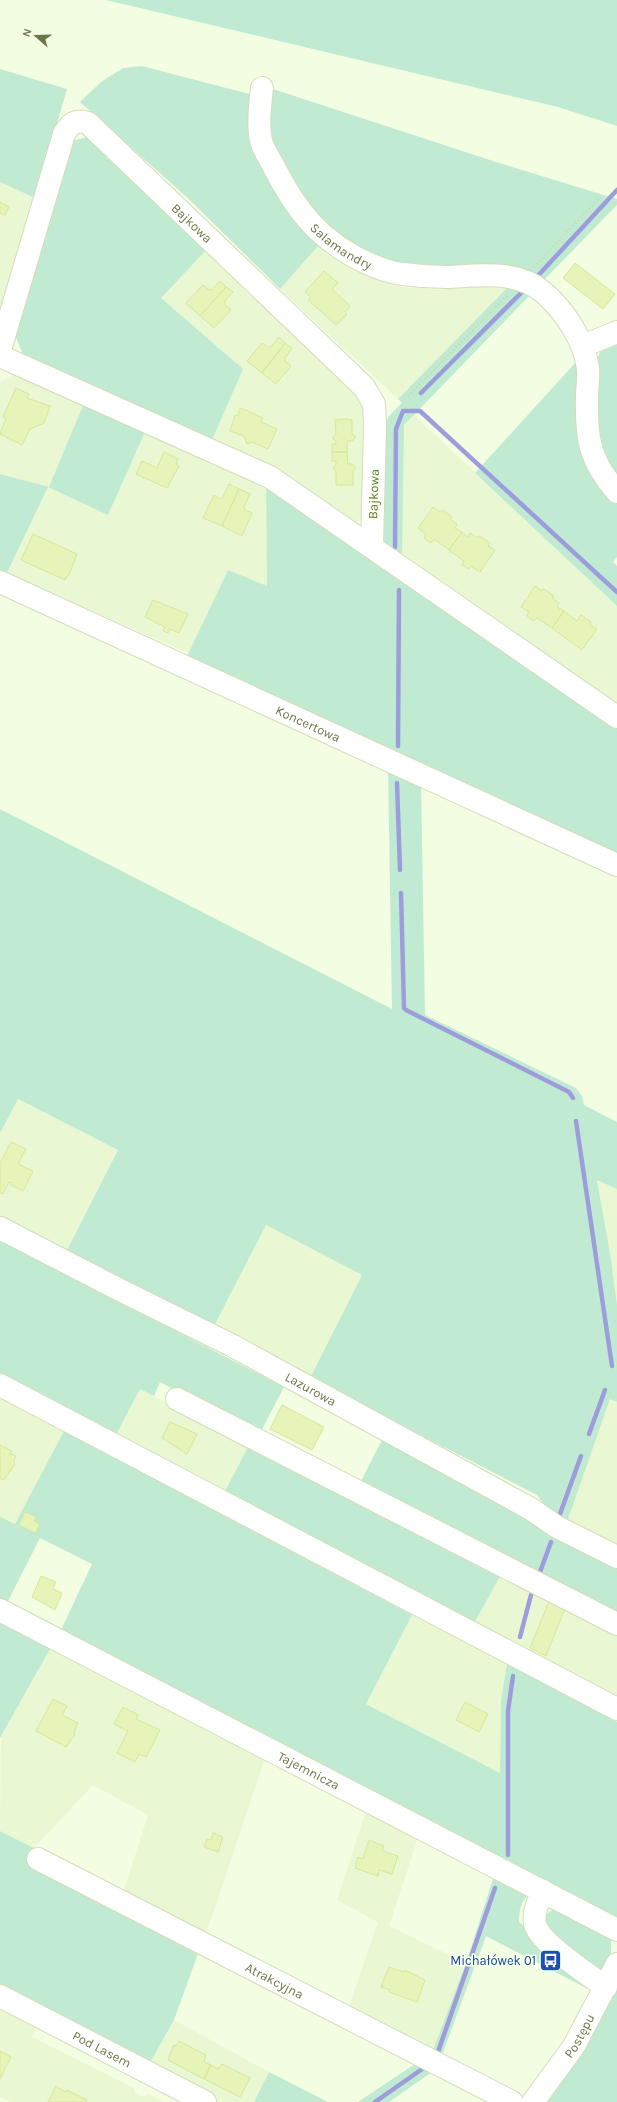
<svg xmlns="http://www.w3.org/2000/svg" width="617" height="2102" viewBox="0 0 617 2102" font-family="Karla,sans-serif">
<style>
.residential{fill:#e9f7d3}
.green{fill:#c0ebd2}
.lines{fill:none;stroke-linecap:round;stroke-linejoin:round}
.stream{stroke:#9c9dda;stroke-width:4.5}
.building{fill:#e7f4b9;stroke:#d7e798}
.minor-casing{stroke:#d3ddb9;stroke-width:24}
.path{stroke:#ccd99c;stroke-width:2.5;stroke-dasharray:1 3;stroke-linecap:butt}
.minor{stroke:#fff;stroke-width:22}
.labels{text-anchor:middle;stroke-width:3.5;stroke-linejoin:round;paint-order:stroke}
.street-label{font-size:13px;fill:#6e7647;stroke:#f6ffea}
.transit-label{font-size:13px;fill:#164399;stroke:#f6ffea;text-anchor:end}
</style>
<rect width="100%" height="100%" fill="#f2fde2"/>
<path class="residential" d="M0,182l35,16 -35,121z
M318,246l11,10 26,15 40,15 43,4 46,-5 23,3 -109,111 -118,-110z
M209,247l148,140 11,22 -2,108 -13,7 -141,-84 -51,-143z
M16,373l68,30 24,112 38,-85 120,56 1,101 -39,-17 -40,83 -181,-80 41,-86 -48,-13v-91z
M413,414l204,192v102l-215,-151v-127z
M17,1099l101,51 -52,102 -66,-33v-86z
M597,1179l20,10v116l-6,-46z
M266,1225l96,50 -52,103 -97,-50z
M140,1389l109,56 -24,46 -109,-56z
M0,1397l64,34 -49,94 -15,-8z
M610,1399l7,3v149l-51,-26z
M501,1575l116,56v65l-143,-73z
M412,1615l95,49 -6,36 -1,73 -134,-69z
M50,1649l215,109 -60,179 -83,-40 26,-82 -55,-30 -59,63 -34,-17 1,-95z
M366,1811l52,27 -29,88 77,37 -34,90 -84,-44 30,-87 -41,-22z
M0,2003l39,20 -7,14 102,51 1,5 7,4 7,-3 15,8h-153l-11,-5z
M174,2020l95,52 -15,30h-42l-65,-34z"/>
<path class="green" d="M106,0h511v126l-59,-19z
M142,66l111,29 37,118 28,33 -38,43 -90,-89 -110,-98 21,-20 22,-14z
M0,69l67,20 -32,109 -35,-16z
M273,89l223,73 121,37v6l-76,78 -132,-13 -49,-18 -53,-45 -20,-35 -15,-32 -2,-26z
M91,136l118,111 -48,51 82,71 -31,71 -189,-85 -8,-20 57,-194z
M507,288l12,1 11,6 -126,130 -2,132 -18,-8 1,-123 4,-10 13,-13 -4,-4z
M617,345v131c-17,-27 -20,-54 -21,-85 -1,-15 -2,-25 4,-39z
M576,362l34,135 7,6v54l-4,5 4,4v40l-142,-133z
M84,403l62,27 -38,85 -60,-28 -41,86 -7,-3v-96l49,13z
M266,486l351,242v127l-431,-197 42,-88 39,16z
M388,766l33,16 4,233 151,73 6,8 2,9 33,17v67l-20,-9 14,79 6,46v97l-7,-3 -44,126 -14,-9 -15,-21 -227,-117 52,-103 -96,-50 -53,103 -147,-76 52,-102 -100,-51 -18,34v-324l392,200z
M0,1240l284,147 -25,48 -99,-53 -6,14 -14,-7 -24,46 -116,-60z
M64,1431l348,184 -46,89 134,69 1,-73 6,-36 110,58v196l-557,-286 32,-68 -52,-26 -34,67 -6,-4v-84l15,7z
M383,1438l234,129v51l-259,-131z
M249,1445l252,130 -27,48 -249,-132z
M0,1623l50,26 -50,89z
M0,1831l34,17 -8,11 174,89 -26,72 -27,48 -147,-77z
M494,1876l33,20c-7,8 -8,16 -8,26l9,8 6,10 -1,4 14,10 -2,4 10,9 4,-4 31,22 -2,4 -102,-53 -45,122 -9,-5 34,-90z
M554,1908l57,27v21l-6,12 -9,2 -51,-39 -1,-14z
M617,1982v120h-71z
M418,2062l17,8 -46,32h-31z
M269,2072l59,30h-74z"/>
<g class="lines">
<path class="stream" d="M534,280l83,-90
M421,393l103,-103
M395,547l1,-118 7,-18h17l197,181
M398,746l1,-156
M397,783l3,87
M401,893l3,115 2,2 163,82 4,6
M576,1121l36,245
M589,1434l16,-44
M560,1514l21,-58
M540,1572l11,-30
M520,1637l11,-42
M508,1855v-144l5,-35
M438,2052l57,-164
M375,2102l50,-35"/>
</g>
<path class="building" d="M0,202l9,5 -4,8 -5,-2z
M575,263l40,31 -12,15 -40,-31z
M324,271l14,12 -6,6 18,17 -5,6 2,2 -11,11 -28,-25 3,-3 -6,-5z
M220,281l6,6 -26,29 -14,-13 17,-18 5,4 4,1z
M226,287l7,5 -8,9v4l6,5 -17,18 -14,-12z
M279,337l6,6 -23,30 -15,-12 15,-18 5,4h4z
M285,343l7,5 -7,10v3l6,5 -15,18 -14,-11z
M16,388l13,6 -2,4 23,8 -6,17 -14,6 -8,16 -22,-11 6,-16 -3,-1z
M241,408l22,10 -2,4 16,7 -9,20 -16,-7 -5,2 -3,-8 -14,-5 5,-16 2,1z
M347,419l5,1v14l4,3 -4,4h-5v11h-15v-8h4v-3l-4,-3 4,-4 -1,-14z
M164,452l14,7 -2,5 3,2 -12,22 -31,-14 6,-13 15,7z
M332,452h15l1,12h5l3,4 -3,3v14h-17v-14l-3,-3 3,-4v-3h-4z
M229,484l10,5 -17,37 -19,-8 11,-23 6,4 3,-2z
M239,489l11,5 -6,13 1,3 7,3 -10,23 -20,-10z
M433,507l7,5 2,-2 10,7 -2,2 7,5 -2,4 7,4 -13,18 -15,-11 -3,4 -7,-5 2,-4 -8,-6z
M462,532l6,5 2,-4 8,5 1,-2 11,7 -2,3 7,4 -15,22 -9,-6 -2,3 -7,-4 2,-4 -15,-11z
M33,534l44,20 -8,21 -1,-1 -3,6 -44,-20z
M535,586l7,5 2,-2 10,7 -2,2 7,5 -2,4 7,4 -12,17 -15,-10 -3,3 -7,-5 2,-4 -8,-5z
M153,600l35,14 -9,19 -9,-4 -2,4 -5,-2 2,-4 -20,-10z
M564,611l13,10 4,-6 10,7 -1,3 7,4 -15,21 -30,-22z
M11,1142l15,7 -8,15 15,7 -10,20 -12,-6 1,-2 -3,-1 -6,12 -3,-1v-30z
M282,1405l42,22 -12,23 -42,-21z
M170,1422l27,12 -10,20 -25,-16z
M0,1445l12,6 -2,2 6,3 -2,5 1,3 -11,16 -4,-2z
M25,1512l11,5 -2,4 6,3 -5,9 -16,-8z
M41,1576l15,6 -3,7 9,4 -7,17 -23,-13z
M550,1599l16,7 -20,50 -16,-8z
M53,1699l14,7 -5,9 16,8 -4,9 1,3 -9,12 -30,-16z
M465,1702l23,12 -9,18 -23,-12z
M123,1707l15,8 -2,4 24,11 -14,27 -7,-3 -4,8 -18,-9 11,-22 -14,-7z
M213,1833l10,4 -5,15 -14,-5 3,-8 4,1z
M369,1840l15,6 -2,5 16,5 -6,18 -13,-4 -1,6 -23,-8 3,-11 5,2z
M389,1967l15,5 1,-2 20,10 -8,22 -28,-10 1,-2 -9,-3z
M179,2041l27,14 -2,7 7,3 -7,14 -36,-19 6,-15 2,1z
M0,2051l11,6 -11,22z
M222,2064l28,14 -10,19 -36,-18 7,-14 7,4z
M56,2086l10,6 1,-2 20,10 -1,2h-38z"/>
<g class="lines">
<defs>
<g id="minor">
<path id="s1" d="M262,88c-2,18 -5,39 0,56 3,8 8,15 12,23 22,44 47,75 93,96 11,5 23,10 36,11 14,2 29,3 43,3 32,-1 70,-8 97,15 21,18 42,49 45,77 1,9 -1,19 -1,28 -1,41 2,63 30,95"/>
<path d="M583,346l34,-14"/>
<path id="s2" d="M0,350l64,-216c7,-11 11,-15 24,-11l276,264 10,17 1,23 -3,119"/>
<path d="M0,356l270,121 347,240"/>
<path id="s3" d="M0,582l617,283"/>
<path id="s4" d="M0,1228l116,60 117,58 298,163 26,18 60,30"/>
<path d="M0,1385l617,324"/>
<path d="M177,1399l440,225"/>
<path id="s5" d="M0,1610l617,320"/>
<path id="s6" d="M38,1859l474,243"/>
<path d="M543,1891c-5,11 -10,21 -8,33 4,18 55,52 71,63"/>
<path id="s7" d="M0,1996l205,106"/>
<path id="s8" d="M533,2102l41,-56 43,-82"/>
</g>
</defs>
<use href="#minor" class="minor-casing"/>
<path class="path" d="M534,267l66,-70
M408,396l99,-101"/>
<use href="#minor" class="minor"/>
</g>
<defs>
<symbol id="bus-square" viewBox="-11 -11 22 22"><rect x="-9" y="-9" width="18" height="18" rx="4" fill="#1a4fb4" stroke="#f6ffea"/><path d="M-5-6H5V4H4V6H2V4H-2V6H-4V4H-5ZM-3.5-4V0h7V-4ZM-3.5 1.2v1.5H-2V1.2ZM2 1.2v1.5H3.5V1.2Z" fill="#fff"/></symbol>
</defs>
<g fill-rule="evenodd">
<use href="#bus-square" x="538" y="1948" width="25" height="25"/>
</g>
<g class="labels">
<g class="street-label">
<text dy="5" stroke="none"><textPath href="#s2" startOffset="399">Bajkowa</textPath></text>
<text dy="5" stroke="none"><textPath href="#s1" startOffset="188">Salamandry</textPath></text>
<text transform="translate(373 494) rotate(-88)" y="5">Bajkowa</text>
<text dy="5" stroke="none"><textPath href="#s3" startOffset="339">Koncertowa</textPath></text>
<text dy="5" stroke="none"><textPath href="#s4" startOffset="350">Lazurowa</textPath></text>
<text dy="5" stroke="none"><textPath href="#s5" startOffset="348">Tajemnicza</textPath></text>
<text dy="5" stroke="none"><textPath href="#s6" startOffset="266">Atrakcyjna</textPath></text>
<text dy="5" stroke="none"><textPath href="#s8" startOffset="81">Postępu</textPath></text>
<text dy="5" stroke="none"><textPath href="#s7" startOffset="115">Pod Lasem</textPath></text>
</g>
<g class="transit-label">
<text x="536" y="1965">Michałówek 01</text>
</g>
</g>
<g transform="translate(36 36) rotate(290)" stroke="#f6ffea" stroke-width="3" paint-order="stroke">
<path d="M0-3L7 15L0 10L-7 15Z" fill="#6e7647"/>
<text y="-6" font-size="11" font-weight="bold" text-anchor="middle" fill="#6e7647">N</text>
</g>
</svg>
